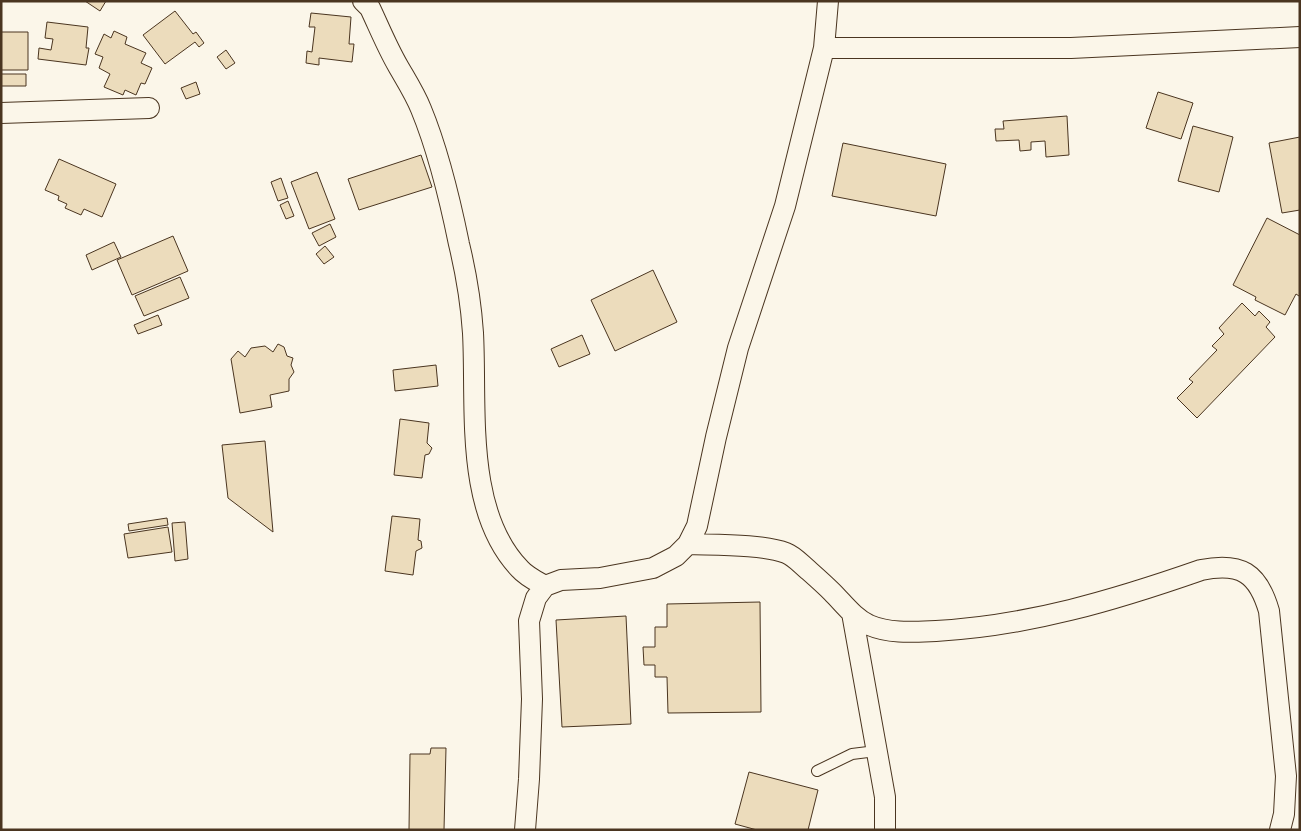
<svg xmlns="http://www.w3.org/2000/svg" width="1301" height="831" viewBox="0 0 1301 831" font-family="'Varela Round',sans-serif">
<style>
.building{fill:#ecdcbc;stroke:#4a3520}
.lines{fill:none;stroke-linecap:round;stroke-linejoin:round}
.service-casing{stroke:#4a3520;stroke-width:12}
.minor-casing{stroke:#4a3520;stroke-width:22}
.service{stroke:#fbf6e9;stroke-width:10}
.minor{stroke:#fbf6e9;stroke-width:20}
</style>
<rect width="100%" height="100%" fill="#fbf6e9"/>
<path class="building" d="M85,1h21l-6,10z
M175,11l18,23 3,-2 8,11 -5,4 -4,-5 -30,22 -22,-29z
M311,13l40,4 -2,27h5l-2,18 -33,-4v7l-13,-2 1,-12 5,1 3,-25h-6z
M47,22l41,5 -2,21h3l-3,17 -48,-6 1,-11 12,2 2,-11 -8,-1z
M114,31l13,6 -2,7 21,9 -5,10 11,5 -7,16 -4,-1 -5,12 -11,-5 -2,5 -19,-8 6,-13 -11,-6 4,-11 -8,-3 9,-20 7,4z
M1,32h27v38h-27z
M226,50l9,13 -9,6 -9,-12z
M1,74h25v12h-25z
M196,82l4,12 -14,5 -5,-11z
M1158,92l35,11 -12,36 -35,-11z
M1067,116l2,39 -23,2 -1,-16 -14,1v8l-11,1 -1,-11 -23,1 -1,-12h9l-1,-8z
M1193,126l40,11 -14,55 -41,-11z
M1300,137v73l-18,3 -13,-70z
M843,143l103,21 -10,52 -104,-20z
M421,155l11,32 -73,23 -11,-31z
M59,159l57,25 -14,33 -18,-8 -3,6 -16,-7 2,-4 -9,-4 1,-4 -14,-6z
M317,172l18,47 -26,10 -18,-47z
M281,178l7,20 -10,3 -7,-19z
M288,201l6,15 -8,3 -6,-14z
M1267,218l33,17v59l-1,2 -3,-2 -11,21 -30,-15 1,-3 -23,-12z
M330,224l6,13 -17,9 -7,-13z
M173,236l15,35 -56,24 -15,-35z
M114,242l7,15 -29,13 -6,-15z
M325,246l9,11 -10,7 -8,-10z
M653,270l24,52 -62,29 -24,-51z
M180,277l9,21 -45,18 -9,-20z
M1242,303l13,13 4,-5 11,11 -4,5 9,10 -78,81 -20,-20 16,-16 -4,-3 28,-29 -5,-4 12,-12 -5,-6z
M158,315l4,10 -24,9 -4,-9z
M582,335l8,19 -31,13 -8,-18z
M278,344l6,3 3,9 6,2 -2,7 3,7 -5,7v12l-19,4 2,12 -32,6 -9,-54 7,-8 7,6 6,-9 14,-2 8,6z
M436,365l2,21 -43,5 -2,-21z
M400,419l29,4 -2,20 5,5 -3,6 -4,1 -3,23 -28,-3z
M265,441l8,91 -45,-34 -6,-53z
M392,516l28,3 -2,21 3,1 1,7 -6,3 -3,24 -28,-4z
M167,518l1,7 -39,6 -1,-7z
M185,522l3,37 -13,2 -3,-38z
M168,527l4,25 -44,6 -4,-24z
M760,602l1,110 -93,1 -1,-36h-12v-12h-11l-1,-18h12v-20h12v-23z
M626,616l5,108 -69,3 -6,-107z
M431,748h15l-2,82h-35l1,-76h20z
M749,772l69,18 -10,40h-51l-22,-6z"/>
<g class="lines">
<defs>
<path id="service" d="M817,771l35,-17 24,-3"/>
<path id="minor" d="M363,1l7,7c9,19 17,39 28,58 8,14 17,28 23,43 17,41 29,91 38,135 7,29 12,59 14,89 4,74 -9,178 47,236 6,7 16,12 25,17
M824,48h247l229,-11
M1,113l148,-5
M688,544c27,1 75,0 98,9 8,3 15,11 21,16 9,8 17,15 25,23 12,12 22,26 37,33 21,9 44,7 67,6 92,-5 179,-31 265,-61 40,-8 57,3 68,41l17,165 -2,38 -4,16
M852,613l33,184v33
M525,830l4,-51 3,-80 -3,-78 7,-23 9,-12 16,-6 39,-2 53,-10 23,-12 12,-12 9,-18 19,-89 22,-89 47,-142 39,-158 4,-47"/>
</defs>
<use href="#service" class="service-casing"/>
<use href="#minor" class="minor-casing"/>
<use href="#service" class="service"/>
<use href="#minor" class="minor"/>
</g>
<rect width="1301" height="831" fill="none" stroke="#4a3520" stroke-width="5"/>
</svg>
